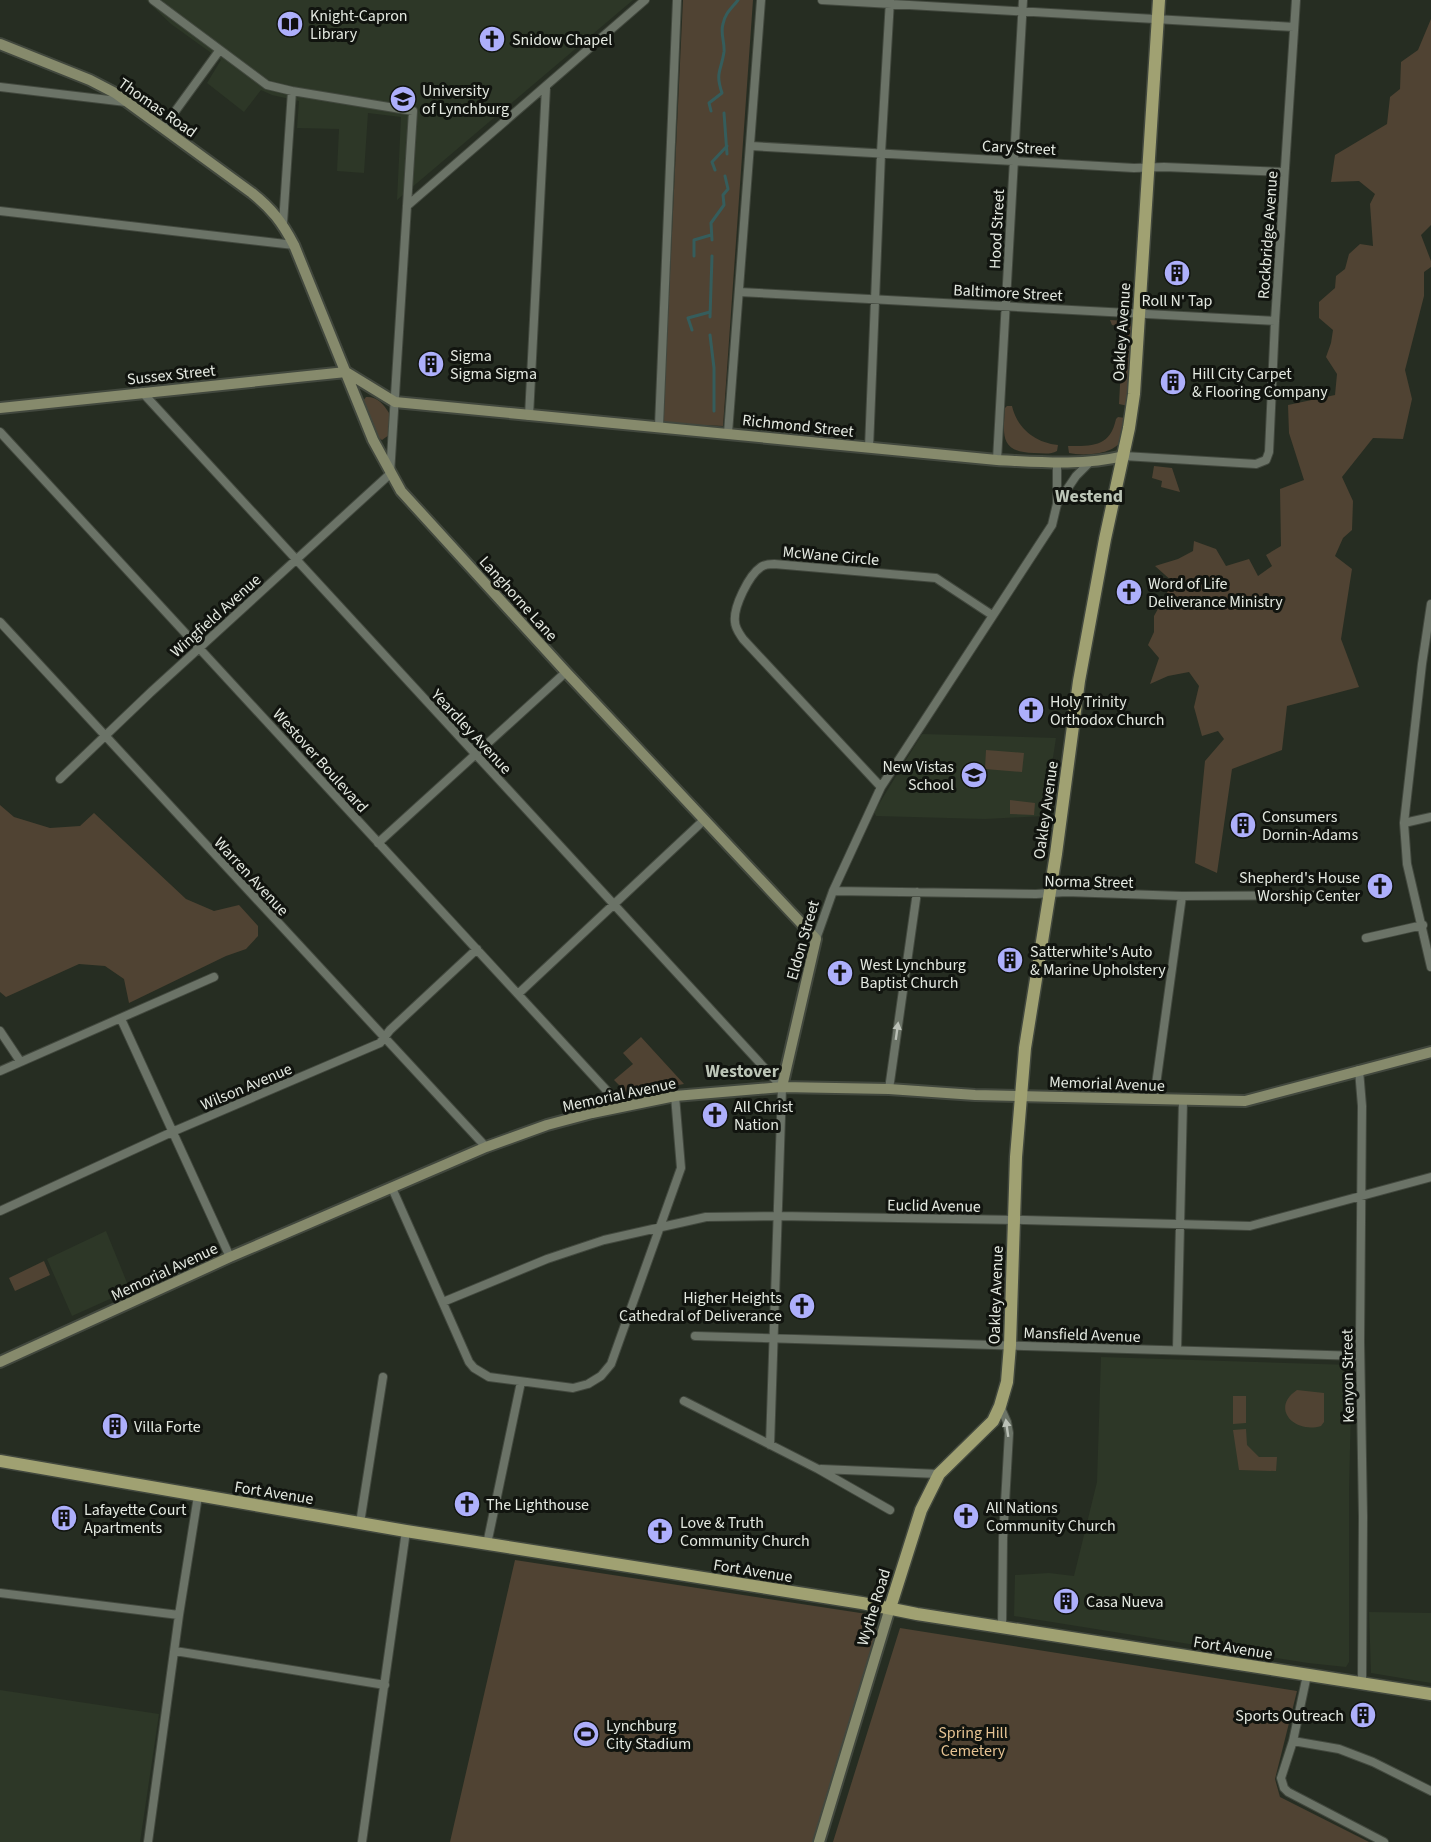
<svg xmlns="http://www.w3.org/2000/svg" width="1431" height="1842" viewBox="0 0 1431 1842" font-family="'Source Sans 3',sans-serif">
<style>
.built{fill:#2d3727}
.green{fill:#504333}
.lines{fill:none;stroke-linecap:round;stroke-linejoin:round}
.stream{stroke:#355d5c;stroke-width:3}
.street-casing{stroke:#42483e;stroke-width:10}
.secondary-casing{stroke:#42483e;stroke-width:14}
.primary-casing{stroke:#42483e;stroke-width:15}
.street{stroke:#6b7367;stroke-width:8}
.secondary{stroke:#868a6c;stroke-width:10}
.primary{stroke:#a0a172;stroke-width:12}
.oneway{fill:#bac0b6}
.labels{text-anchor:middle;stroke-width:6;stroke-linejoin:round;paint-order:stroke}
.poi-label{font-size:16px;fill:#e4e9e1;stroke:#11140f;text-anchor:start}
.street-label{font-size:16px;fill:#e4e9e1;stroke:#11140f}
.park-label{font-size:16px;fill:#e6c393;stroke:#11140f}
.neighbourhood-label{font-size:18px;font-weight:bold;fill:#bcc5b7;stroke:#11140f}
</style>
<rect width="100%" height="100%" fill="#262d22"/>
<path class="built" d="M146,0h487l-236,200 4,-83 -33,-4 -4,60 -27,-2 2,-42 -42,-1 2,-27 -27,-6 -11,-5 -17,22 -37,-29 14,-23 -50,-36z
M922,734l134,4 -12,78 -59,3 -109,-3 -2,-4z
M106,1231l24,59 -58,26 -25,-57z
M1101,1357l251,8 -3,125v172l-3,5 -38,-4 -294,-47 1,-41 34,-2 25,3 23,-94z
M1369,1612l62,1v70l-60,-10z
M0,1690l159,24 -19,128h-140z"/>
<path class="green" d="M683,0h70l-30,426 -60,-3z
M1431,19v206l-10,10 10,26v6l-7,5v24l-19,74 7,29 -9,40 -30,-1 -31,39 11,24 -1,29 -9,8 -8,18 17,13 -11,70 18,48 -72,19 -5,44 -50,19 -15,104 -22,-10 10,-102 19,-22 -6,-8 -16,5 -8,-29 5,-21 -10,-14 -21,4 -18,8 9,-26 -11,-13 6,-13v-16l19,-34 -18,-16 23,-7 15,-8 1,-10 22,8 10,17 23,-7 9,17 14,-10 -6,-11 15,-9 -1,-57 24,-9 -15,-47 -1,-28 47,-10 2,-21 -11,-17 5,-14 2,-13 -14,-12v-16l16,-14 1,-12 9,-7 4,-15 11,-10 13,2 -3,-42 5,-10 -16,-13 -28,1 4,-27 52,-31 3,-27 10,-8 1,-27 17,-12z
M1110,320l18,1 5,5 -5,80 -9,-2 4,-77 -11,-2z
M366,397c10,-1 18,7 23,16v22l-7,5 -6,-4 -12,-31 -1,-4z
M1007,406h5c5,22 23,37 46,39l-1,6c-7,4 -15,2 -23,2 -34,-1 -31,-17 -29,-45z
M1118,417l8,1c-2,7 -2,18 -6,24 -8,13 -38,14 -51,11l-1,-7c25,0 42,1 48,-27z
M1154,466l18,2 8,24 -19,-5 1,-6 -10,-3z
M986,750l38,3 -2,19 -37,-3z
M1010,800l25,3 -1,12 -24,-1z
M0,805l14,12 36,11 30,-2 14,-13 92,86 28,12 25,-6 19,21v10l-12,13 -20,7 -97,47 -5,-24 -19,-13 -26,-2 -73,33 -6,-5z
M641,1037l43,47 -56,10 -14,-14 19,-16 -10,-11z
M44,1261l6,14 -35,16 -6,-13z
M1297,1390l27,3v29l-3,4c-27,8 -51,-18 -24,-36z
M1233,1396h13v27l-13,1z
M1246,1429l1,16 12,12h18l-1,14 -37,-1 -6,-40z
M515,1560l352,54 8,10 2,12 -64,206h-363z
M900,1628l397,63 -22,88 5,18 89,45h-536z"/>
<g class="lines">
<path class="stream" d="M711,111l-2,-8 13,-10c-7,-21 -1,-21 2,-41 1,-9 -4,-19 -1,-28 2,-11 9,-16 15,-24
M724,113l3,41
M715,170l-3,-8 15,-16
M712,240l-1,-17 13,-18 -1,-10 5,-6 -3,-13
M694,256v-16l17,-5
M710,317l2,-61
M692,330l-4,-12 22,-6
M710,335l4,33v43"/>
<defs>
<path id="street" d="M822,0l472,27
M0,87l126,15
M163,128l56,-77
M751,146l383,22 30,-1 120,5
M407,206l238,-206
M0,211l294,34
M283,223l9,-132
M739,292l536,29
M142,392l640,695 -12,358
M529,416l17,-329
M659,426l18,-426
M0,432l621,674
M728,433l33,-433
M869,448l12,-295 9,-153
M1124,456l132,8 10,-4 3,-8 6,-131 21,-321
M997,460l26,-460
M1057,504l19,-28 15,-15
M1431,604l-9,60 -18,159 3,41 24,103
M0,622l486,525
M60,779l91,-87 239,-218 23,-363 -121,-20 -25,-6 -114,-85
M881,787l-138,-148c-4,-6 -8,-11 -8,-17 -2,-15 14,-47 26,-55 4,-3 8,-3 13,-3l162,14 56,37
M1404,823l27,-6
M378,843l188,-171
M833,891l203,3 30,-2 116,4 150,-1 8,1 4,3
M1366,938l57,-13
M816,939l17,-48 48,-104 171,-262 5,-21v-42
M518,994l186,-174
M121,1019l109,238
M0,1031l20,30
M1359,1070l3,36 -2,235 3,176 -1,166
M0,1071l214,-94
M889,1089l28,-197
M1154,1099l28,-203
M392,1188l77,174 5,6 15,9 84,11 15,-4 13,-8 10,-12 70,-196 -6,-72
M0,1211l172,-79 208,-89 10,-13 87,-81
M443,1302l104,-43 57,-19 102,-23 71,-1 247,4 226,6 181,-49
M695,1336l665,20
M1177,1350l6,-249
M684,1401l134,68 72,41
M1000,1406l7,16 2,11 -6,105 -1,89
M821,1469l118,5
M360,1523l23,-146
M487,1544l34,-162
M0,1593l179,22
M175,1651l210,34
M1307,1675l-14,66 -12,37 3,10 4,4 96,50
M1293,1741l46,8 34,13 58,29
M148,1842l31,-227 19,-119
M362,1842l44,-311"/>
<path id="secondary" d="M0,44l90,36 25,13 137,100c20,16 30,29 42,52l79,195 28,51 165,181 250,267 -34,148
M346,372l49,30 602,58c41,2 85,6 127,-4
M0,408l346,-36
M0,1362l230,-105 256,-110 61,-22 45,-12 83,-17 107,-9 107,2 86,6 270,6 186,-49
M819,1842l71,-234"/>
<path id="primary" d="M0,1461l406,70 456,72 55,11 514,80
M890,1608l31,-98 18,-36 54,-53 7,-15 7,-24 3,-37 6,-188 9,-109 31,-194 23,-173 26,-142 24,-111 5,-34 25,-394"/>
</defs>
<use href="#street" class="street-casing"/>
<use href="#secondary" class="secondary-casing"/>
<use href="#primary" class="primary-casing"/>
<use href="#street" class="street"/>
<use href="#secondary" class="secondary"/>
<use href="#primary" class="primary"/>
</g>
<defs><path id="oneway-solid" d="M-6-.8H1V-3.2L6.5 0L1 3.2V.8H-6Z" transform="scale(1.5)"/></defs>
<g class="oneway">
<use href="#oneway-solid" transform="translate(897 1031) rotate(-82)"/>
<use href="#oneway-solid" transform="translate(1007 1428) rotate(-98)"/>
</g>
<defs>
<symbol id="library-disc" viewBox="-11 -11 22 22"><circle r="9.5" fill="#adaffb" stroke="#11140f"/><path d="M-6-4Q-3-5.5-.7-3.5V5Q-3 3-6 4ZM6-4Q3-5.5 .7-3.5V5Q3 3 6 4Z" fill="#111"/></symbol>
<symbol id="church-disc" viewBox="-11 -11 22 22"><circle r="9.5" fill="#adaffb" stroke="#11140f"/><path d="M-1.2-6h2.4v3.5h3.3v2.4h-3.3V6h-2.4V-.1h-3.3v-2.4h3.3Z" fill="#111"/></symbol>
<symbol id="university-disc" viewBox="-11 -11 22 22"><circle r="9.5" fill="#adaffb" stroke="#11140f"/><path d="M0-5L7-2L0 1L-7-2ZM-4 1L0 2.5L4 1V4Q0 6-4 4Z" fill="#111"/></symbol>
<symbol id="building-disc" viewBox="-11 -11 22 22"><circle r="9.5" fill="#adaffb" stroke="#11140f"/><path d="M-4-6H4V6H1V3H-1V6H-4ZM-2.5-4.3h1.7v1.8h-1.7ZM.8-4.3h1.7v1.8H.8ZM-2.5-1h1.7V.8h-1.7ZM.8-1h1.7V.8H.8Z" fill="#111"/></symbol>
<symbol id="school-disc" viewBox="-11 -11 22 22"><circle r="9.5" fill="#adaffb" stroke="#11140f"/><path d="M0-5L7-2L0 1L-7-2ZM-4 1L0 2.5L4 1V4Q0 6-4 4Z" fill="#111"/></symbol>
<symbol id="stadium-disc" viewBox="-11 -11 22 22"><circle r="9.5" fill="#adaffb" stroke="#11140f"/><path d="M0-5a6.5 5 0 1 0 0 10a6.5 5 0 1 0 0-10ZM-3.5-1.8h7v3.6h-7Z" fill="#111"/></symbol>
</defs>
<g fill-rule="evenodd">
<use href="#library-disc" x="275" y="9" width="30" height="30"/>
<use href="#church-disc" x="477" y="24" width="30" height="30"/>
<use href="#university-disc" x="388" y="84" width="30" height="30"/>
<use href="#building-disc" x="1162" y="258" width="30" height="30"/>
<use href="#building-disc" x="416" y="349" width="30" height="30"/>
<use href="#building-disc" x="1158" y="367" width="30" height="30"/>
<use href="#church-disc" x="1114" y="577" width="30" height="30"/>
<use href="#church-disc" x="1016" y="695" width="30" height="30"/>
<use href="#school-disc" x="959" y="760" width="30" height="30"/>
<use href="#building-disc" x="1228" y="810" width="30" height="30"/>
<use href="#church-disc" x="1365" y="871" width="30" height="30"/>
<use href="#building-disc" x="995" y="945" width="30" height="30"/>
<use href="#church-disc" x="825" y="958" width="30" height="30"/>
<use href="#church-disc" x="700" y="1100" width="30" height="30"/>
<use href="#church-disc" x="787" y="1291" width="30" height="30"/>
<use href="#building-disc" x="100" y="1411" width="30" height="30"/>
<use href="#church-disc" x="452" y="1489" width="30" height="30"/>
<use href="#church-disc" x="951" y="1501" width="30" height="30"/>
<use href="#building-disc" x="49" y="1503" width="30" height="30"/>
<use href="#church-disc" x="645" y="1516" width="30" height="30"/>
<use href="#building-disc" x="1051" y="1586" width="30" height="30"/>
<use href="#building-disc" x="1348" y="1700" width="30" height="30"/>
<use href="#stadium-disc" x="571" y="1719" width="30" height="30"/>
</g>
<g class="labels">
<g class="poi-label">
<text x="310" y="21">Knight-Capron<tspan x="310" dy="18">Library</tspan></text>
<text x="512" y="45">Snidow Chapel</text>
<text x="422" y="96">University<tspan x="422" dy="18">of Lynchburg</tspan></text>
<text x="1177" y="306" text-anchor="middle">Roll N' Tap</text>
<text x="450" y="361">Sigma<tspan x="450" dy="18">Sigma Sigma</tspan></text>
<text x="1192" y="379">Hill City Carpet<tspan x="1192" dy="18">&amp; Flooring Company</tspan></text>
<text x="1148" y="589">Word of Life<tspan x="1148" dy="18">Deliverance Ministry</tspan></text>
<text x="1050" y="707">Holy Trinity<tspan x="1050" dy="18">Orthodox Church</tspan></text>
<text x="954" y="772" text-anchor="end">New Vistas<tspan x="954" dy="18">School</tspan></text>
<text x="1262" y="822">Consumers<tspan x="1262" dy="18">Dornin-Adams</tspan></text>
<text x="1360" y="883" text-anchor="end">Shepherd's House<tspan x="1360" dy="18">Worship Center</tspan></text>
<text x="1030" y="957">Satterwhite's Auto<tspan x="1030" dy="18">&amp; Marine Upholstery</tspan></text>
<text x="860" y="970">West Lynchburg<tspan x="860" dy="18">Baptist Church</tspan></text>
<text x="734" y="1112">All Christ<tspan x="734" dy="18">Nation</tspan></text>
<text x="782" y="1303" text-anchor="end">Higher Heights<tspan x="782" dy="18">Cathedral of Deliverance</tspan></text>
<text x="134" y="1432">Villa Forte</text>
<text x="486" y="1510">The Lighthouse</text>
<text x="986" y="1513">All Nations<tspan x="986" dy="18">Community Church</tspan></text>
<text x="84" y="1515">Lafayette Court<tspan x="84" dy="18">Apartments</tspan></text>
<text x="680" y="1528">Love &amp; Truth<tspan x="680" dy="18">Community Church</tspan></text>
<text x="1086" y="1607">Casa Nueva</text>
<text x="1344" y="1721" text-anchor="end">Sports Outreach</text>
<text x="606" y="1731">Lynchburg<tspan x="606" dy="18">City Stadium</tspan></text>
</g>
<g class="street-label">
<text transform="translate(158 107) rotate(35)" y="6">Thomas Road</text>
<text transform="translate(1019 147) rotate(3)" y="6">Cary Street</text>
<text transform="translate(996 229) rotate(-87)" y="6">Hood Street</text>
<text transform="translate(1267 235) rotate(-86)" y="6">Rockbridge Avenue</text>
<text transform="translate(1008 292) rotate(3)" y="6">Baltimore Street</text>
<text transform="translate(1121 332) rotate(-86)" y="6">Oakley Avenue</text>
<text transform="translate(171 374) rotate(-6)" y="6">Sussex Street</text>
<text transform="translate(798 425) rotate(6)" y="6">Richmond Street</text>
<text transform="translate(831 555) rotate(5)" y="6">McWane Circle</text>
<text transform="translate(519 598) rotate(48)" y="6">Langhorne Lane</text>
<text transform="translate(215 615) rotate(-42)" y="6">Wingfield Avenue</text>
<text transform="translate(472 731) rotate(47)" y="6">Yeardley Avenue</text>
<text transform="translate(321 760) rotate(48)" y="6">Westover Boulevard</text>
<text transform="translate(1045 810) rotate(-82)" y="6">Oakley Avenue</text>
<text transform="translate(252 876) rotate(47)" y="6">Warren Avenue</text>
<text transform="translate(1089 881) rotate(1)" y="6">Norma Street</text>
<text transform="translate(802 940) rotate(-74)" y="6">Eldon Street</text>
<text transform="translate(1107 1083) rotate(2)" y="6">Memorial Avenue</text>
<text transform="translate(246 1086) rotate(-23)" y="6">Wilson Avenue</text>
<text transform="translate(619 1094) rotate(-12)" y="6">Memorial Avenue</text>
<text transform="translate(934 1205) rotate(1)" y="6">Euclid Avenue</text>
<text transform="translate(164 1271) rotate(-25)" y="6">Memorial Avenue</text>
<text transform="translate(995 1295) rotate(-88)" y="6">Oakley Avenue</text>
<text transform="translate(1082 1334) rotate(2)" y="6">Mansfield Avenue</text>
<text transform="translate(1347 1376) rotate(-91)" y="6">Kenyon Street</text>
<text transform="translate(274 1492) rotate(9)" y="6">Fort Avenue</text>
<text transform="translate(753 1570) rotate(9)" y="6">Fort Avenue</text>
<text transform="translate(873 1607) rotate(-73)" y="6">Wythe Road</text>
<text transform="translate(1233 1647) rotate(9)" y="6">Fort Avenue</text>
</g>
<g class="park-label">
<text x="973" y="1738">Spring Hill<tspan x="973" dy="18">Cemetery</tspan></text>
</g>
<g class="neighbourhood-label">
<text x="1089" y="502">Westend</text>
<text x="742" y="1077">Westover</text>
</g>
</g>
</svg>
